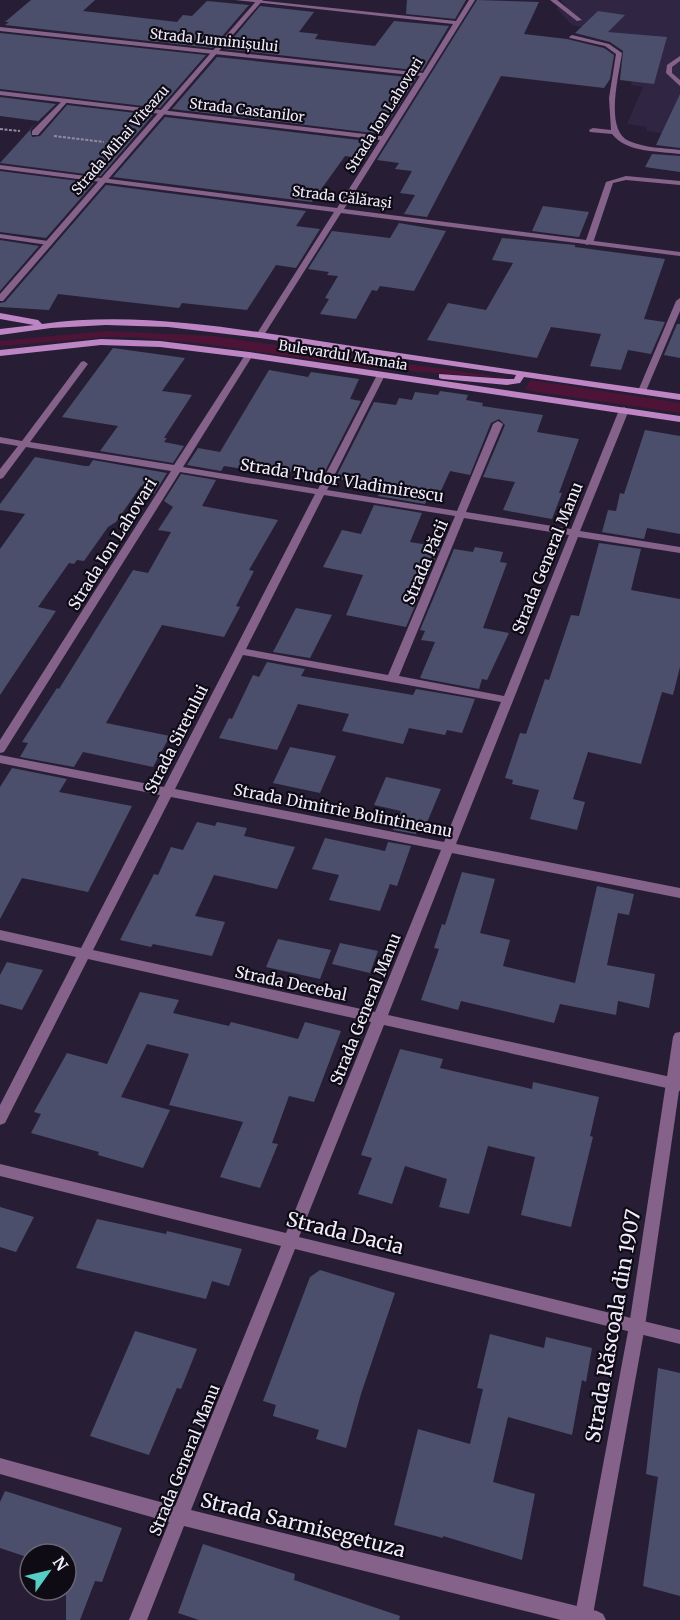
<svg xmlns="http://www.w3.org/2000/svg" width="680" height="1620" viewBox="0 0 680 1620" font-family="Merriweather,serif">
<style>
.built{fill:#302543}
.green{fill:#4d1438}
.building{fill:#4b4f6b}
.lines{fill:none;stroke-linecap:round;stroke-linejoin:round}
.path{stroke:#928b9f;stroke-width:2;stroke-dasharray:3 1.5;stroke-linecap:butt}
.service{fill:#856289;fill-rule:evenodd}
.minor{fill:#856289;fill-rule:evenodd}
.tertiary{fill:#856289;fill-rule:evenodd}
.secondary{fill:#bd85c3;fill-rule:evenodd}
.labels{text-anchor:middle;stroke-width:4.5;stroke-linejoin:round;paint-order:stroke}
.far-street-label{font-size:14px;fill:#f1ecfc;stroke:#0f0b15}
.street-label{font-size:16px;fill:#f1ecfc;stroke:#0f0b15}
.near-street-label{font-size:20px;fill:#f1ecfc;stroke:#0f0b15}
</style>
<rect width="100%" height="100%" fill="#271e36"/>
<path class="built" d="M561,0h119v136l-33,-5 -1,-4 -19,-3 16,-37 -12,-2 13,-45 -72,-15 -16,-17 10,-2z"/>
<path class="green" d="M106,331l107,5 300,43 -142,-11 -164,-24 -73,-7h-28l-106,9v-5z
M530,380l150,23v10l-155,-23z"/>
<path class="building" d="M31,0h64l-12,11 94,11 6,-7 9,1 15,-15 42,4 -37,43 -207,-23 4,-3h-4z
M407,0h59l-11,19 -49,-5z
M477,0l62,2 -15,32 43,5 37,9 10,7 -4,24 -6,9 -103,-12 -74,141 -23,-3 11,-19 -15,-2 12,-22 -17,-2 4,-6 -22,-3z
M260,6l54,6 -15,20 19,2 -3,5 60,7 19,-25 55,5 -27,45 -198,-22z
M598,11l27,4 -17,17 59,5 -13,47 -34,-4 3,-29 -13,-9 -35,-9z
M0,33l206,22 -46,53 -160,-19z
M217,57l199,21 -35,56 -209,-25z
M680,94v54l-24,-3z
M0,97l56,7 -26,25 2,8 8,-1 27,-31 86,10 -52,61 -101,-13 38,-42 -38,-5z
M165,117l211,25 -11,17 -20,-3 -33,46 -199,-25z
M652,154l28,2v16l-35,-5z
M0,171l94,12 -48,55 -46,-6z
M106,185l200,26 -10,15 24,3 -24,39 -20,-3 -29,45 -65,-7 -3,5 -121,-14 -9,16 -49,-3v-4l5,-1z
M543,206l46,6 -10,25 -47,-6z
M399,223l47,8 -32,60 -34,-5 -3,5 -5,-1 -16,29 -36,-5 9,-15 -4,-1 13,-22 -11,-1 2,-3 -21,-3 24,-38 58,7z
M502,238l73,7v2l90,12 -21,60 21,3 -14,32 -23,-4 -7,20 -31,-4 11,-32 -50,-7 -14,31 -110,-18 21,-37 38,7 27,-47 -21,-3z
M0,240l39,6 -39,45z
M677,324h3v34l-16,-3z
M113,348l72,10 -23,33 30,4 -28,43h3l-3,4 20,4 -11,17 -73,-12 18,-25 -56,-9z
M269,370l39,7 3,-5 48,7 -9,20 11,2 -39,76 -70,-11 -2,4 -26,-4 -3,5 -34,-6 11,-17 22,4z
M440,391l28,4 -2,5 17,3 -1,3 61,9 -6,17 42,7 -20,54h3l-10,26 -49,-9 12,-28 -32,-5 22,-52 -6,-6 -8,4 -21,52 -20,-4 -10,22 -10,-1 -5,12 -47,-8 3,-5 -37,-7 3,-4 -12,-1 39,-77 22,3 3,-7 13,2 3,-8 23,3z
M645,430l35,6v98l-33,-6 -3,11 -42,-7 6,-22 8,1 4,-18 4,1z
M35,457l50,9h4l4,-6 74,13 -13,21 -13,-8 -25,36 -8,5 -24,34 -7,-1 -3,4 -5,-1 -31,44 18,4 -56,84v-146l25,-35 -25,-4v-6z
M181,474l35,6 -14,26 76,14 -29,50 5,1 -18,35 4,1 -16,30 -62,-12 -56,98 64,13 -17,31 -70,-15 -9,15 -54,-10 8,-14 -6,-1 35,-54 2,1 74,-119 15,3 23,-41 -13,-2 15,-23 -9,-6z
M374,505l48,8 -12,29 30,5 -34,80 -60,-12 17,-40 -40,-8 19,-37 19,4z
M599,543l42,6 -10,41 49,9v68l-7,28 -11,-3 -21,72 -53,-12 -15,47 12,3 -8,28 -47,-11 9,-29 -27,-6 1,-4 -8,-2 15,-45 6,1 19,-55 4,1 22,-65 8,1z
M475,547l28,5 -3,10 7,1 -24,65 26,5 -22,47 -5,-1 -3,10 -59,-11 15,-36 -14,-2 4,-9 -5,-1 34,-81 19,3z
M296,608l36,7 -22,43 -37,-6z
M267,662l38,7 -4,7 112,19 3,-6 59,10 -13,34 -15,-3 -2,5 -36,-7 -6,16 -61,-13 7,-17 -51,-10 -21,46 -58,-12 10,-20 3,1 21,-44 6,2z
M290,747l46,9 -16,37 -47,-10z
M12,768l55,11 -8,13 73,14 -44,86 -66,-14 -22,41v-132z
M386,777l55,12 -15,36 -6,-1 -4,10 -23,-4 8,-19 -27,-6z
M197,822l18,4 2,-4 30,6 -3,8 51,11 -18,42 -63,-14 -19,41 30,6 -13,34 -59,-12 -2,3 -31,-7 34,-66 4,1 13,-28 12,3z
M325,838l60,13 3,-9 23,4 -14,40 -7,-2 -10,27 -51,-11 10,-25 -27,-6z
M462,872l33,7 -15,54 30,7 -7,26 72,17 22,-97 37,8 -5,21 -11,-2 -11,52 48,9 -6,34 -31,-7 -2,14 -56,-11 -6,19 -93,-22 -3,9 -37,-10 18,-51 -5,-1 8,-24 3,1z
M278,939l53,11 -11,29 -54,-12z
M340,943l38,8 -8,22 -38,-9z
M7,962l36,8 -21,40 -22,-6v-29z
M140,992l39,8 -6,13 56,13 2,-4 67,17 7,-17 36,9 -27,71 -25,-6 -17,47 6,1 -18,44 -40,-11 23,-55 -74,-17 20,-51 -42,-10 -26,53 49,13 -27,58 -45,-13 1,-3 -68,-19 10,-19 -7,-2 33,-59 40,11z
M400,1049l43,10 -3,9 92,21 1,-7 66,15 -9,39 3,1 -22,90 -50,-12 14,-58 -47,-11 -19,68 -30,-7 8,-28 -42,-13 -13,38 -34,-10 14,-36 -11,-3z
M0,1207l34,10 -18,35 -16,-5z
M97,1219l69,15 1,-3 75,18 -13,37 -17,-5 -6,18 -130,-31z
M320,1270l75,23 -34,101 -15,54 -30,-9 3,-9 -46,-14 3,-11 -13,-4 47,-124z
M135,1331l62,18 -16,40 -4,-1 -28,67 -59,-19z
M490,1334l54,14 2,-11 46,11 -6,34 -4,-2 -10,55 -64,-18 -15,65 42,12 -13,66 -79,-24v2l-49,-13 24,-96 52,15 13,-55 -6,-1z
M658,1368l22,5v223l-37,-10 15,-109 -12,-3z
M5,1491l117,37 -20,54 -7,-1 -15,39h-14v-66h-36v4l-30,-10v-46z
M203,1544l92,30 -1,6 106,36 -1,4h-200l-21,-7z"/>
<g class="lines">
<path class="path" d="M0,129l20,2
M54,136l50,6"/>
<path class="service" d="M550,0h7l25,20 -5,1z
M572,35l37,9 13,9c-3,22 -18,77 7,88 16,7 34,7 51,9v4c-22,-3 -53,-1 -68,-20l-22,-2 -1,-2 4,-2 18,2 -2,-32 7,-44 -11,-8 -35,-8 -1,-1z
M680,56v5l-8,6v6l8,7v6l-14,-13 1,-8z
M63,100l5,1 -30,34h-6v-4z
M626,176l54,5v4l-54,-5 -13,3 -20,60 -7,2 -1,-2 21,-61z"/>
<path class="minor" d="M235,0h21l200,21 13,-21h6l-131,209 336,43v4l-339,-43 -77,122 -4,3 -4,-3 78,-123 -334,-43v-4l337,43 43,-68 -380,-45v-4l382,45 38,-60 -420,-45v-4l423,46 30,-49z
M0,234l48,7 4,2 -4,2 -48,-7z
M680,298v13l-34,80 -4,3 -3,-1 -1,-2 38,-90z
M249,352l4,3 -70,112 135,22 59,-114 4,-3 4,3 -58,115 130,21 36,-87 5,-3 5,3 -37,88 105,17 48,-119 5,-3 5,3 -49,121 100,16v6l-102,-16 -122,307 224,44v10l-228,-45 -64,162 292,64v12l-296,-66 -85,212 381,93v14l-385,-95 -104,261 406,101 6,3 3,6h-45l-377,-94 -37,94h-18l40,-98 -169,-48v-16l175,48 106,-260 -281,-70v-12l286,69 85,-211 -283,-63 -83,164 -5,2v-20l76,-148 -76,-17v-10l81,18 79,-153 -160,-32v-8l164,32 151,-293 -135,-22 -176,280 -4,1v-13l171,-269 -145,-24 -23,31 -3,1v-10l18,-23 -18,-3v-6l22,4 59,-79 3,-1 4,3 -58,78 144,23 71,-110zM324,495l131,21 -67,159 -142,-26zM464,518l105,17 -65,161 -105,-20zM243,655l258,47 -57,140 -269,-53zM171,797l270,53 -66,162 -282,-62z"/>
<path class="tertiary" d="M257,0h6l-260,301h-3v-7z
M680,1032v52l-35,242 -53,294h-18l55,-294 44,-289 2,-4z"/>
<path class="secondary" d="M0,313l38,7 4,4c98,-14 200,6 297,20 114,17 227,34 341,50v6l-156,-23 -4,6 -13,2 -65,-6 -3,-1v-4l68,5h7l2,-4 -256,-37 -92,-11 -62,-2 -55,3 -51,7v-6l34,-4 -34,-6z
M101,339l59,2 89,11 431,64v6l-431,-64 -89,-11 -59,-2 -101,11v-6z"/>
</g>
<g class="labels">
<g class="far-street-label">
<text transform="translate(214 40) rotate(6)" y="5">Strada Luminișului</text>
<text transform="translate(247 110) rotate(7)" y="5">Strada Castanilor</text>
<text transform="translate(384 115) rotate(-58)" y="5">Strada Ion Lahovari</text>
<text transform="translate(120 140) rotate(-49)" y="5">Strada Mihai Viteazu</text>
<text transform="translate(342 197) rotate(7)" y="5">Strada Călărași</text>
<text transform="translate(343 355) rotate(9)" y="5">Bulevardul Mamaia</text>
</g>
<g class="street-label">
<text transform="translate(342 480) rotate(9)" y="6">Strada Tudor Vladimirescu</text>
<text transform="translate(112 544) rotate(-58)" y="6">Strada Ion Lahovari</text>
<text transform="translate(547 558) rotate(-68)" y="6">Strada General Manu</text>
<text transform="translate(425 562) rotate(-67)" y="6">Strada Păcii</text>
<text transform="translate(176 739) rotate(-63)" y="6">Strada Siretului</text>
<text transform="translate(343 810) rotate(11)" y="6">Strada Dimitrie Bolintineanu</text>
<text transform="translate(291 983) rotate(12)" y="6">Strada Decebal</text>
<text transform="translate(365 1009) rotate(-68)" y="6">Strada General Manu</text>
<text transform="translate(184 1460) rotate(-68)" y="6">Strada General Manu</text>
</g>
<g class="near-street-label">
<text transform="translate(345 1233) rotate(14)" y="7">Strada Dacia</text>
<text transform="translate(613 1326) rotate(-80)" y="7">Strada Răscoala din 1907</text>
<text transform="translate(303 1525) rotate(14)" y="7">Strada Sarmisegetuza</text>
</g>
</g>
<g transform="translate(48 1572) rotate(56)"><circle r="28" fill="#0f0b15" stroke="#696571" stroke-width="1.5"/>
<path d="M0-4.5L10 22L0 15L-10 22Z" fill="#56cec3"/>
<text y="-9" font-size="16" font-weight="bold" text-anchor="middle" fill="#f1ecfc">N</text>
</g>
</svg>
